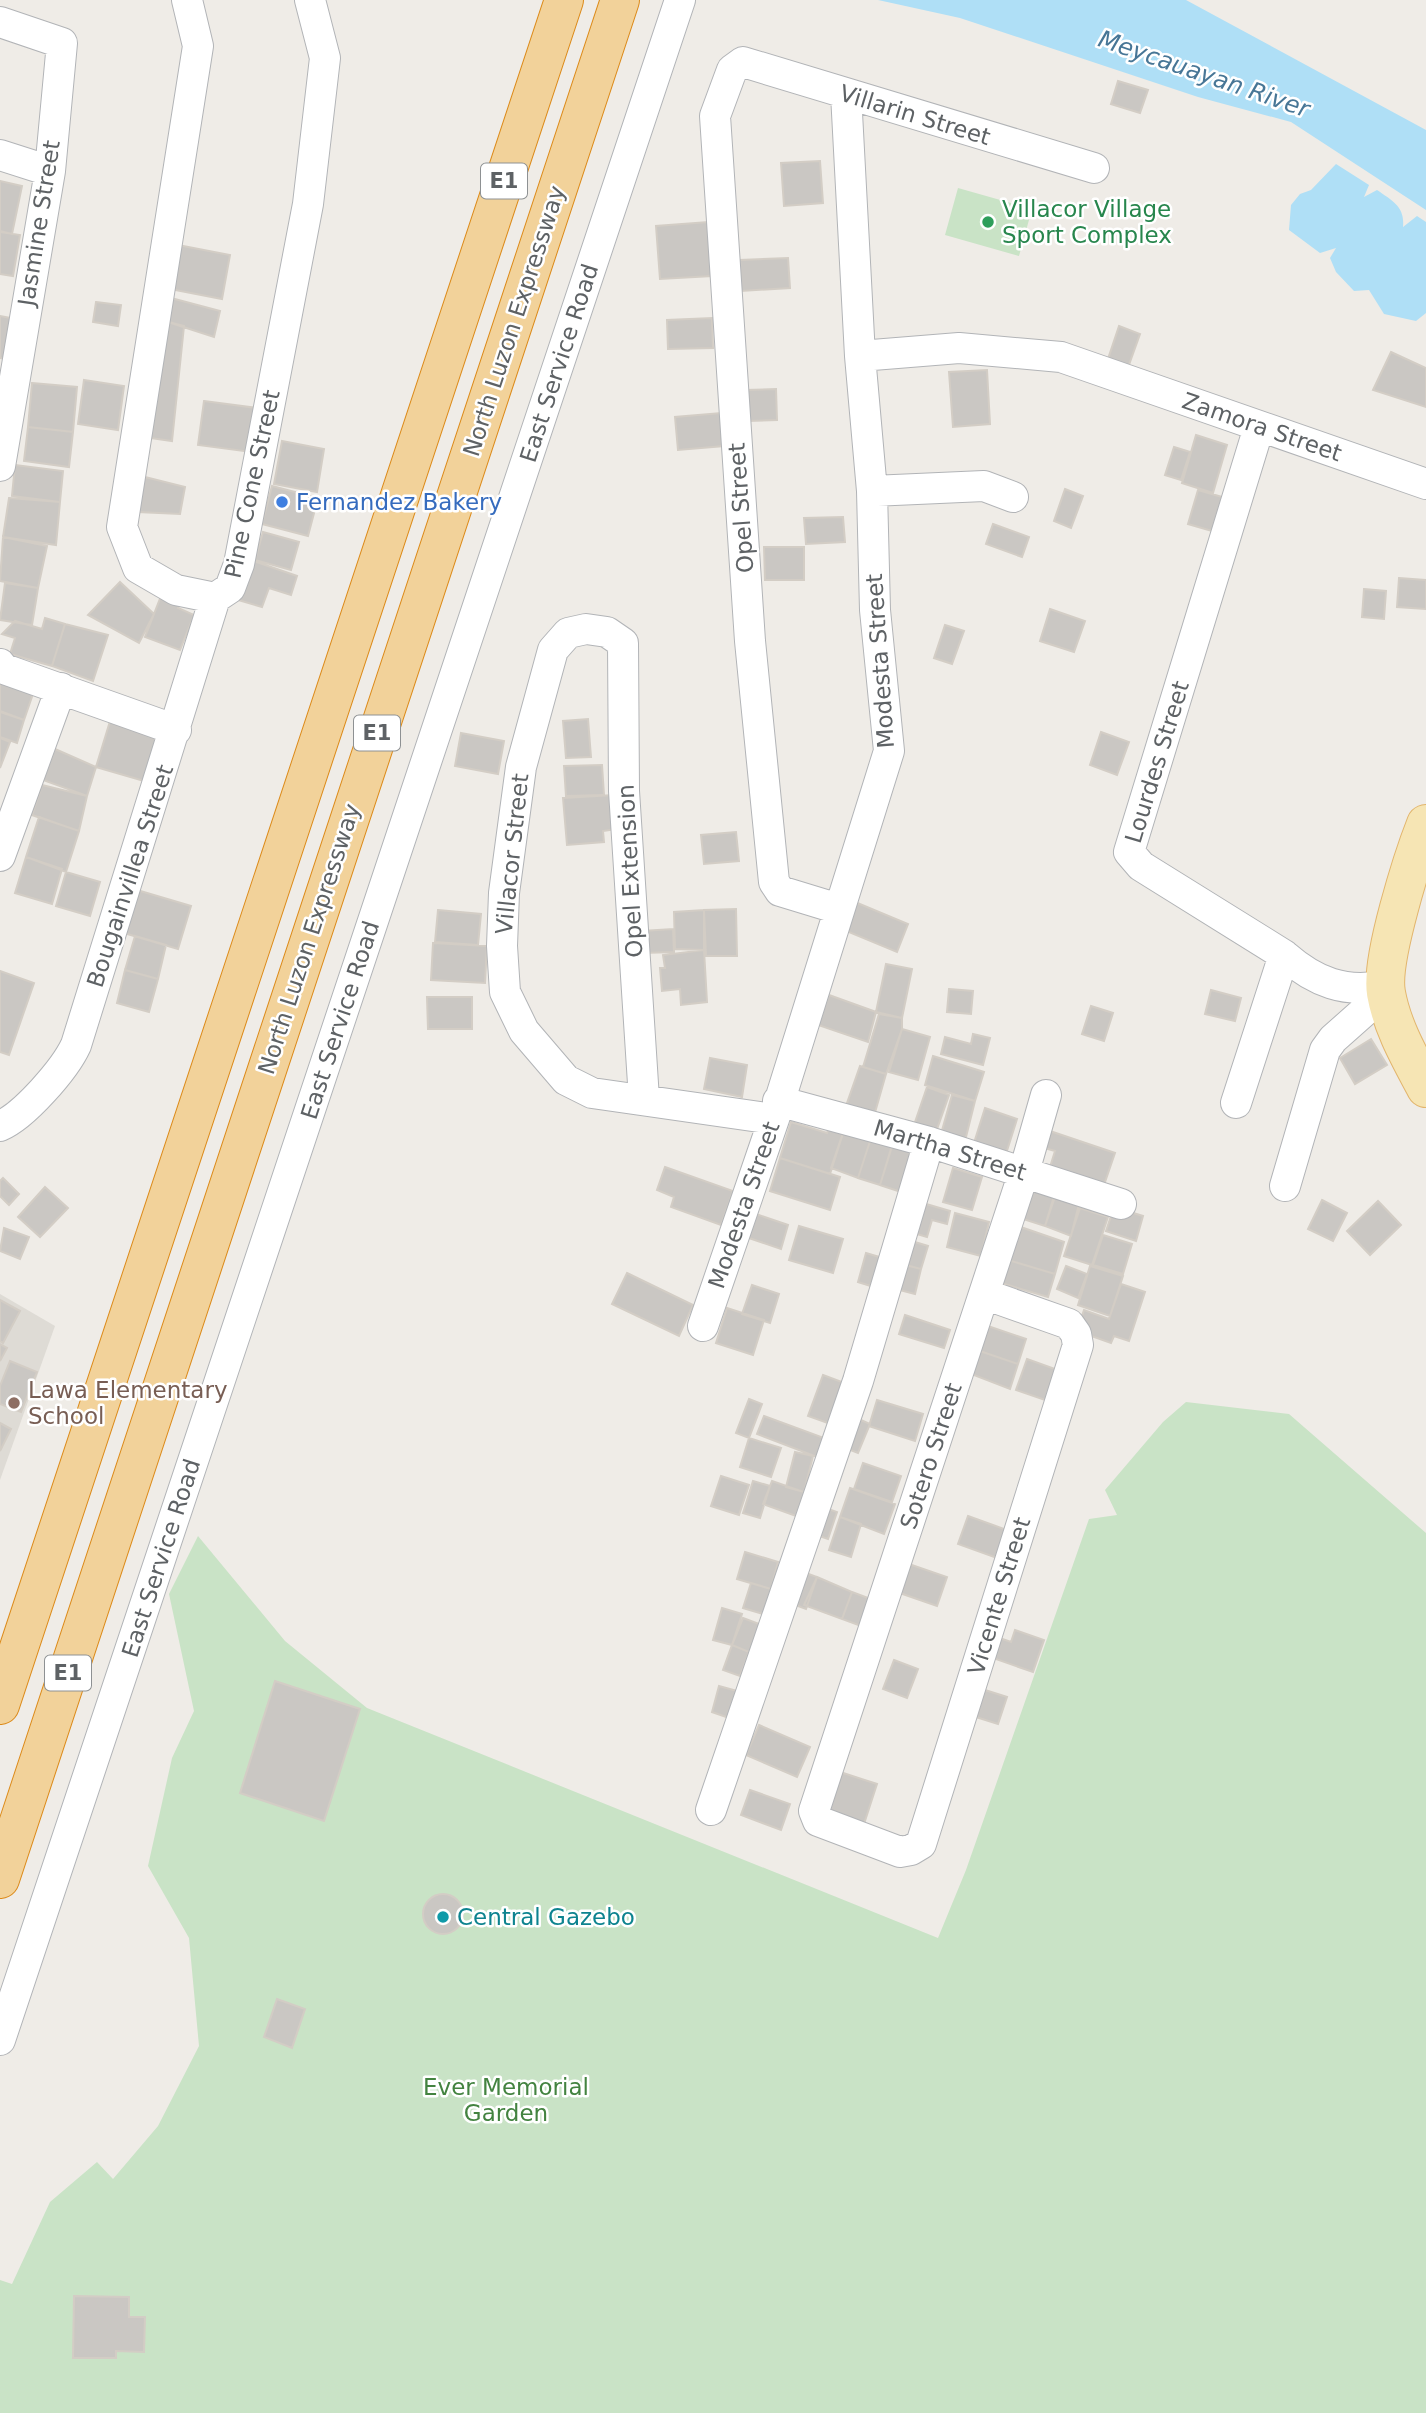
<svg xmlns="http://www.w3.org/2000/svg" width="1426" height="2413" viewBox="0 0 1426 2413" font-family="'DejaVu Sans',sans-serif">
<style>
.education{fill:#dedbd5}
.green{fill:#c9e3c6}
.water{fill:#afdff6}
.building{fill:#cac7c3;stroke:#d3cdc5;stroke-width:2}
.lines{fill:none;stroke-linecap:round;stroke-linejoin:round}
.minor-casing{stroke:#b2b4b7;stroke-width:32}
.major-casing{stroke:#e2b56c;stroke-width:40}
.highway-casing{stroke:#dc8a19;stroke-width:40}
.minor{stroke:#fff;stroke-width:30}
.major{stroke:#f6e5b4;stroke-width:38}
.highway{stroke:#f2d29a;stroke-width:38}
.leisure-dot{fill:#2e9e5b;stroke:#fff;stroke-width:2.5}
.shop-dot{fill:#3f7fe0;stroke:#fff;stroke-width:2.5}
.education-dot{fill:#8d6e63;stroke:#fff;stroke-width:2.5}
.culture-dot{fill:#0f9aa8;stroke:#fff;stroke-width:2.5}
.labels{text-anchor:middle;stroke-width:5;stroke-linejoin:round;paint-order:stroke}
.shield{fill:#fff;stroke:#8e9193;stroke-width:2}
.shield-label{font-size:21px;font-weight:bold;fill:#5e6265}
.street-label{font-size:23px;fill:#5e6265;stroke:#fff}
.leisure-label{font-size:23px;fill:#27864d;stroke:#fff;text-anchor:start}
.shop-label{font-size:23px;fill:#366cbe;stroke:#fff;text-anchor:start}
.education-label{font-size:23px;fill:#785e54;stroke:#fff;text-anchor:start}
.culture-label{font-size:23px;fill:#0d838f;stroke:#fff;text-anchor:start}
.park-label{font-size:23px;fill:#438340;stroke:#fff}
.water-label{font-size:24px;font-style:italic;fill:#477696;stroke:#fff}
</style>
<rect width="100%" height="100%" fill="#efece7"/>
<path class="education" d="M0,1294l55,32 -55,154z"/>
<path class="green" d="M958,188l74,21 -13,47 -74,-21z
M1186,1402l103,12 137,119v880h-1426v-133l12,4 38,-82 47,-40 16,17 45,-53 41,-80 -10,-108 -41,-72 24,-108 22,-47 -25,-117 29,-58 87,105 82,67 571,230 28,-68 123,-351 28,-4 -12,-25 58,-68z"/>
<path class="water" d="M878,0h308l240,130v80l-135,-88 -93,-25 -238,-79z
M1336,164l33,21 -5,12 13,-7c16,11 28,17 26,37l14,-11 9,6v91l-10,8 -32,-7 -15,-24 -15,1 -18,-19 -6,-14 6,-10 -16,5 -31,-23 2,-25 9,-11 11,-4z"/>
<path class="building" d="M1118,81l30,9 -8,23 -29,-9z
M820,161l3,42 -39,3 -3,-43z
M0,181l22,5 -10,48 -12,-3z
M708,222l4,54 -52,3 -4,-53z
M0,232l20,3 -7,41 -13,-2z
M178,245l52,10 -8,44 -52,-10z
M788,258l2,30 -49,3 -1,-31z
M171,298l49,13 -6,26 -49,-16z
M96,302l25,3 -3,21 -25,-4z
M0,316l11,2 -5,41 -6,-1z
M712,318l1,30 -45,1 -1,-29z
M165,321l19,5 -12,115 -22,-3z
M1119,326l21,8 -15,42 -20,-8z
M1391,352l35,16v39l-53,-17z
M987,370l3,54 -37,3 -4,-55z
M84,380l40,6 -6,44 -40,-6z
M32,383l45,4 -4,45 -45,-5z
M776,389l1,31 -29,1 -2,-31z
M204,401l53,7 -6,44 -53,-7z
M721,413l3,33 -46,4 -3,-33z
M28,427l45,5 -4,35 -45,-6z
M1196,435l31,10 -14,48 -31,-10z
M282,441l42,8 -7,43 -43,-8z
M1174,447l16,5 -9,28 -16,-5z
M15,465l48,6 -3,31 -48,-6z
M145,477l40,10 -5,27 -42,-2z
M272,486l46,12 -10,38 -46,-12z
M1065,489l18,7 -12,32 -17,-7z
M1198,490l24,7 -10,34 -24,-7z
M9,498l51,4 -4,43 -53,-8z
M843,517l2,25 -39,2 -2,-26z
M993,524l36,13 -7,20 -36,-13z
M263,532l36,10 -8,28 -36,-10z
M3,537l44,9 -9,42 -38,-7z
M764,547h40v33h-39z
M248,559l49,17 -6,19 -22,-7 -7,19 -27,-8z
M1399,578l27,2v29l-29,-2z
M120,582l34,32 -15,29 -51,-28z
M5,583l33,5 -6,37 -32,-5z
M1364,589l22,2 -2,28 -22,-2z
M163,591l19,7 -4,10 16,7 -14,35 -35,-13z
M1050,609l35,12 -11,31 -34,-11z
M45,618l20,6 -13,42 -42,-12 5,-16 -13,-4 13,-13 27,8z
M65,624l43,11 -15,46 -41,-15z
M945,625l19,6 -12,33 -18,-6z
M0,680l34,11 -10,29 -24,-9z
M0,712l24,8 -7,23 -17,-6z
M111,718l54,17 -14,48 -55,-16z
M588,719l3,38 -25,1 -3,-37z
M1101,732l28,10 -12,33 -27,-10z
M461,733l43,8 -6,33 -43,-8z
M0,738l10,4 -10,26z
M55,749l41,18 -9,29 -44,-16z
M602,765l2,30 -38,1 -2,-30z
M42,785l45,11 -8,35 -47,-16z
M614,795l3,34 -14,2 1,11 -37,3 -4,-47z
M39,817l40,14 -13,41 -40,-15z
M736,832l3,29 -35,3 -3,-29z
M26,857l36,12 -10,35 -37,-11z
M66,872l34,10 -10,34 -34,-10z
M137,890l54,16 -13,43 -54,-16z
M855,902l53,22 -11,28 -53,-22z
M736,909l1,47h-31l-2,-46z
M438,910l43,4 -3,31 -43,-3z
M704,910v40l-29,-1 -1,-37z
M673,929l1,23 -31,1 -1,-22z
M135,936l31,9 -8,34 -33,-9z
M433,943l54,3 -2,37 -54,-3z
M704,950l3,52 -26,3 -1,-16 -18,2 -2,-23h5l-2,-13z
M886,964l26,5 -10,49 -26,-6z
M125,970l33,9 -9,33 -32,-9z
M0,971l34,12 -25,72 -9,-3z
M949,989l24,2 -2,23 -24,-2z
M1211,990l30,8 -6,23 -30,-7z
M829,995l47,17 -8,30 -50,-17z
M427,997h45v32h-44z
M1091,1006l22,7 -9,28 -22,-7z
M879,1014l23,4v11l-16,45 -23,-7z
M902,1029l28,8 -12,43 -29,-8z
M973,1034l17,4 -7,27 -42,-11 4,-17 26,7z
M1371,1039l16,26 -32,19 -15,-26z
M933,1056l51,16 -9,29 -50,-16z
M710,1058l37,7 -5,32 -38,-8z
M860,1066l26,8 -12,42 -28,-10z
M927,1087l22,8 -13,37 -22,-7z
M952,1095l23,6 -10,40 -24,-7z
M985,1108l32,11 -12,38 -32,-11z
M791,1122l36,11 4,-11 14,5 -15,47 -50,-16z
M845,1127l27,8 -14,43 -27,-10z
M1047,1130l68,23 -11,32 -54,-18 5,-16 -14,-4z
M872,1135l21,7 -13,43 -22,-7z
M894,1140l24,8 -14,45 -24,-8z
M780,1158l60,19 -10,33 -60,-19z
M665,1167l68,24 -12,34 -50,-18 3,-10 -17,-7z
M953,1168l29,9 -10,33 -29,-8z
M3,1178l16,16 -10,11 -9,-9v-15z
M1027,1186l27,10 -9,30 -28,-9z
M45,1187l23,21 -28,29 -22,-20z
M1057,1191l23,9 -9,36 -26,-10z
M1322,1200l25,13 -14,28 -25,-12z
M916,1201l34,10 -3,13 -15,-4 -5,17 -20,-6z
M1378,1201l23,24 -31,30 -23,-24z
M1114,1207l29,9 -7,25 -30,-10z
M1080,1208l28,9 -16,48 -28,-9z
M753,1213l35,12 -7,24 -35,-12z
M955,1213l34,9 -8,34 -34,-9z
M1012,1224l52,18 -9,32 -54,-16z
M799,1226l44,13 -10,34 -44,-13z
M4,1228l25,9 -9,22 -20,-8z
M1103,1235l29,9 -9,30 -30,-9z
M905,1239l23,7 -7,23 -23,-6z
M866,1253l20,6 -9,29 -19,-6z
M1008,1260l47,14 -7,23 -47,-14z
M898,1263l23,6 -6,25 -23,-6z
M1066,1266l21,8 -9,24 -21,-9z
M1090,1266l33,10 -13,40 -32,-11z
M627,1273l66,32 -14,31 -67,-32z
M1121,1284l24,8 -16,49 -15,-5 -3,7 -34,-12 7,-21 25,9z
M752,1285l27,9 -9,29 -28,-9z
M0,1300l20,11 -17,32 -3,-2z
M727,1308l37,12 -11,35 -37,-12z
M905,1315l45,15 -6,18 -45,-14z
M982,1324l44,15 -8,25 -44,-15z
M0,1344l7,4 -7,13z
M974,1349l44,15 -8,25 -44,-17z
M1027,1359l31,11 -10,31 -32,-11z
M10,1361l27,11 -16,40 -21,-8v-18z
M823,1375l27,10 -14,41 -28,-10z
M749,1399l13,5 -13,34 -13,-5z
M877,1400l46,14 -8,27 -46,-15z
M764,1416l60,22 -7,19 -60,-23z
M852,1416l18,8 -12,29 -18,-7z
M0,1423l11,6 -11,22z
M749,1438l32,10 -10,29 -31,-10z
M795,1452l18,4 -9,36 -18,-5z
M863,1463l38,13 -9,26 -38,-13z
M721,1476l28,9 -10,30 -28,-9z
M753,1481l17,5 -10,32 -17,-5z
M772,1481l32,11 -8,24 -33,-12z
M850,1488l45,16 -11,30 -44,-17z
M820,1506l17,6 -9,27 -18,-6z
M968,1516l39,14 -10,28 -39,-14z
M840,1517l21,7 -10,33 -22,-7z
M745,1552l33,10 -7,27 -34,-10z
M906,1563l41,14 -10,29 -40,-14z
M798,1570l19,7 -11,32 -19,-7z
M817,1577l35,15 -10,27 -38,-14z
M751,1583l20,6 -8,25 -20,-6z
M852,1592l19,7 -10,27 -19,-7z
M722,1608l20,6 -10,31 -19,-5z
M743,1618l19,7 -11,28 -19,-8z
M1015,1630l29,10 -11,32 -43,-15 7,-20 14,5z
M732,1645l17,7 -9,24 -17,-6z
M894,1660l24,9 -11,29 -24,-9z
M275,1681l85,28 -36,112 -84,-28z
M719,1686l18,5 -8,27 -17,-6z
M985,1690l22,7 -9,27 -22,-7z
M759,1725l51,22 -13,30 -51,-22z
M834,1770l43,14 -13,40 -43,-14z
M750,1790l40,14 -9,26 -40,-15z
M423 1914a20 20 0 1 1 40 0a20 20 0 1 1-40 0Z
M277,1999l28,10 -13,39 -28,-11z
M74,2296l55,1v20h16l-1,35 -28,-1v7h-43z"/>
<g class="lines">
<defs>
<path id="minor" d="M187,0l11,46 -76,481 16,41 38,22 39,8 15,-10 9,-24 69,-360 17,-146 -15,-58
M0,22l62,21 -12,128 -50,295
M0,155l50,16
M860,356l99,-8 102,9 365,127
M1259,427l-130,425 12,14 143,89c31,27 61,39 102,30
M872,491l112,-5 29,11
M0,664l4,5 172,61
M0,856l61,-168
M839,909l-59,-18 -6,-9 -24,-241 -35,-525 17,-46 11,-8 351,106
M644,1099l-20,-308 -1,-148 -16,-11 -21,-3 -18,4 -15,17 -32,117 -17,126 -2,53 3,46 19,39 42,49 26,13 182,26
M778,1101l151,41 192,62
M1236,1103l48,-148
M0,1126c24,-10 65,-57 76,-81l139,-447
M1285,1186l40,-136 8,-11 53,-47
M984,1294l85,30 7,10 2,11 -157,499 -10,6 -11,2 -82,-31 -4,-10 210,-639 22,-77
M703,1326l71,-207 115,-368 -14,-141 -3,-119 -12,-135 -14,-262
M711,1810l147,-429 71,-239
M0,2040l680,-2040"/>
<path id="major" d="M1426,824c-13,33 -46,136 -40,169 6,34 24,65 40,95"/>
<path id="highway" d="M0,1705l564,-1705
M0,1879l620,-1879"/>
</defs>
<use href="#minor" class="minor-casing"/>
<use href="#major" class="major-casing"/>
<use href="#highway" class="highway-casing"/>
<use href="#minor" class="minor"/>
<use href="#major" class="major"/>
<use href="#highway" class="highway"/>
</g>
<circle class="leisure-dot" cx="988" cy="222" r="7"/>
<circle class="shop-dot" cx="282" cy="502" r="7"/>
<circle class="education-dot" cx="14" cy="1403" r="7"/>
<circle class="culture-dot" cx="443" cy="1917" r="7"/>
<g class="labels">
<g class="shield">
<rect x="481" y="163.5" width="46" height="35" rx="5"/>
<rect x="354" y="715.5" width="46" height="35" rx="5"/>
<rect x="45" y="1655.5" width="46" height="35" rx="5"/>
</g>
<g class="shield-label">
<text x="504" y="188">E1</text>
<text x="377" y="740">E1</text>
<text x="68" y="1680">E1</text>
</g>
<g class="street-label">
<text transform="translate(915 115) rotate(17)" y="8">Villarin Street</text>
<text transform="translate(39 223) rotate(-81)" y="8">Jasmine Street</text>
<text transform="translate(514 321) rotate(-72)" y="8">North Luzon Expressway</text>
<text transform="translate(559 363) rotate(-72)" y="8">East Service Road</text>
<text transform="translate(1262 427) rotate(19)" y="8">Zamora Street</text>
<text transform="translate(252 484) rotate(-78)" y="8">Pine Cone Street</text>
<text transform="translate(741 508) rotate(-94)" y="8">Opel Street</text>
<text transform="translate(880 661) rotate(-94)" y="8">Modesta Street</text>
<text transform="translate(1157 762) rotate(-73)" y="8">Lourdes Street</text>
<text transform="translate(512 854) rotate(-84)" y="8">Villacor Street</text>
<text transform="translate(630 871) rotate(-93)" y="8">Opel Extension</text>
<text transform="translate(130 876) rotate(-72)" y="8">Bougainvillea Street</text>
<text transform="translate(309 939) rotate(-72)" y="8">North Luzon Expressway</text>
<text transform="translate(340 1020) rotate(-72)" y="8">East Service Road</text>
<text transform="translate(950 1150) rotate(17)" y="8">Martha Street</text>
<text transform="translate(744 1205) rotate(-71)" y="8">Modesta Street</text>
<text transform="translate(931 1456) rotate(-72)" y="8">Sotero Street</text>
<text transform="translate(161 1558) rotate(-72)" y="8">East Service Road</text>
<text transform="translate(999 1596) rotate(-73)" y="8">Vicente Street</text>
</g>
<g class="leisure-label">
<text x="1002" y="217">Villacor Village<tspan x="1002" dy="26">Sport Complex</tspan></text>
</g>
<g class="shop-label">
<text x="296" y="510">Fernandez Bakery</text>
</g>
<g class="education-label">
<text x="28" y="1398">Lawa Elementary<tspan x="28" dy="26">School</tspan></text>
</g>
<g class="culture-label">
<text x="457" y="1925">Central Gazebo</text>
</g>
<g class="park-label">
<text x="506" y="2095">Ever Memorial<tspan x="506" dy="26">Garden</tspan></text>
</g>
<g class="water-label">
<text transform="translate(1204 74) rotate(19)" y="8">Meycauayan River</text>
</g>
</g>
</svg>
